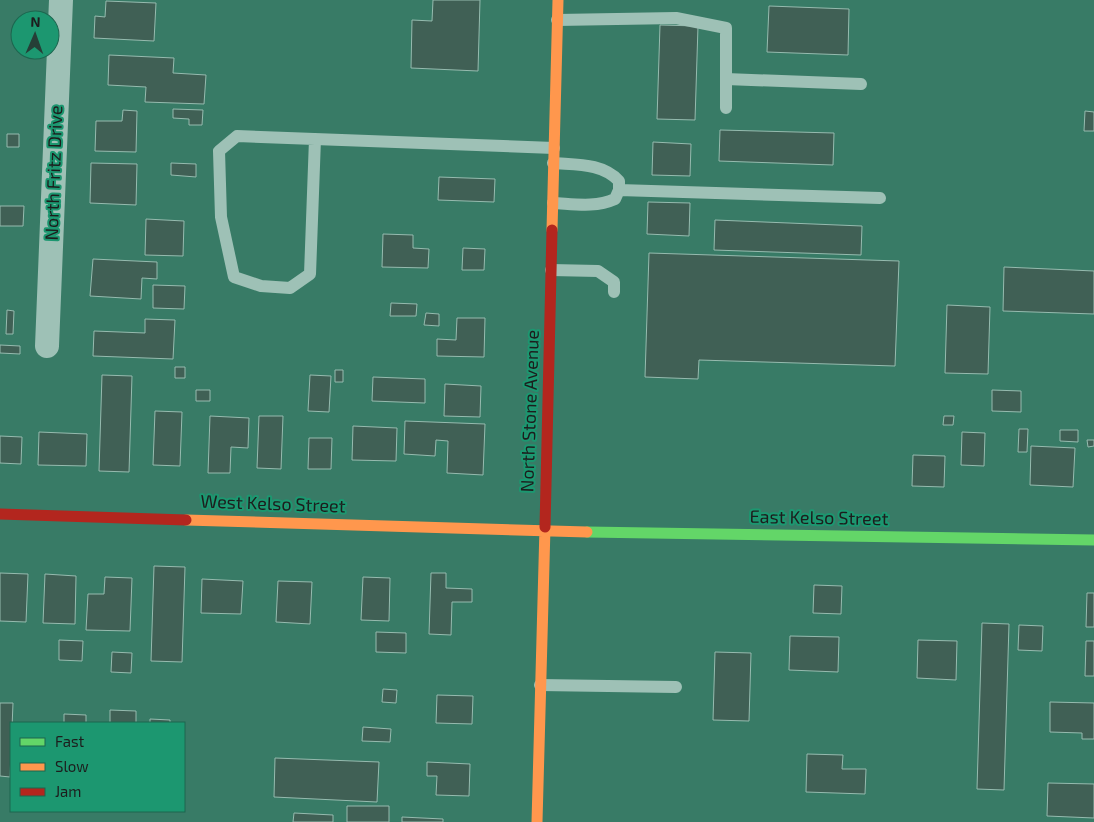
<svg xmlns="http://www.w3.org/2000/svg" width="1094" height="822" viewBox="0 0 1094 822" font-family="'Exo 2',sans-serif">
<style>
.building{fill:#406055;stroke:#96bbaf}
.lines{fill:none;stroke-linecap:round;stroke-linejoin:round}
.lane{stroke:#9ec1b6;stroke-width:12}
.street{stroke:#9ec1b6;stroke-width:24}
.fast{stroke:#63d668;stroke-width:11}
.slow{stroke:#ff974d;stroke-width:11}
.jam{stroke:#b3261e;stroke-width:11}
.labels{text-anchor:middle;stroke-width:4;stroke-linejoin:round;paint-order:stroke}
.street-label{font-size:18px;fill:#1d1d1d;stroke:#1c9770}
</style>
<rect width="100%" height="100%" fill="#387b66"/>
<path class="building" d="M433,0h47l-2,71 -67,-3 1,-48 20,1z
M106,1l50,2 -2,38 -60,-3 1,-22 10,1z
M769,6l80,3 -1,46 -81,-3z
M660,25l38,1 -3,94 -38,-1z
M109,55l65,3 -1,15 33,2 -2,29 -59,-2 1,-15 -38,-2z
M173,109l30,1 -1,15h-13v-6l-16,-1z
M123,110l14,1 -1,41 -41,-1 1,-30h26z
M1085,111l9,1v19h-10z
M720,130l114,3 -1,32 -114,-4z
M7,134h12v13h-12z
M653,142l38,2 -1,32 -38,-1z
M91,163l46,1 -1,41 -46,-2z
M171,163l25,1v13l-25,-2z
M439,177l56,2 -1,23 -56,-2z
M648,202l42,1 -1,33 -42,-2z
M0,206h24l-1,20h-23z
M146,219l38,2 -1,35 -38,-1z
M715,220l147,6 -1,29 -147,-5z
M383,234l30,1v13l16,1 -1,19 -46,-1z
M463,248l22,1 -1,21h-22z
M649,253l250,8 -4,105 -196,-6 -1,19 -53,-2z
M93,259l64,3v17l-15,-1 -1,21 -51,-3z
M1004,267l90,4v43l-91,-3z
M153,285l32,1 -1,23 -31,-1z
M391,303l26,1 -1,12h-26z
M947,305l43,2 -2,67 -43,-1z
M7,310l7,1 -1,23h-7z
M426,313l13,1v12l-15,-1z
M457,318h28l-1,39 -47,-1v-17l19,1z
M145,319l30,1 -2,39 -80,-3 1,-25 51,2z
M0,345l20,1v8l-20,-1z
M175,367h10v11h-10z
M335,370h8v12h-8z
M102,375l30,1 -3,96 -30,-1z
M310,375l21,1 -2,36 -21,-1z
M373,377l52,2v24l-53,-2z
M445,384l36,2 -1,31 -36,-1z
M196,390h14v11h-14z
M992,390l29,1v21l-29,-1z
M155,411l27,1 -2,54 -27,-1z
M210,416l39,2 -1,30 -17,-1 -1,26h-22z
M259,416h24l-2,53 -24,-1z
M944,416h10l-1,9h-10z
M405,421l80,3 -2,51 -36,-2 1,-32 -12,-1 -1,16 -31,-2z
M353,426l44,2 -1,33 -44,-1z
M1019,429h9l-1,23h-9z
M1060,430h18v12l-18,-1z
M39,432l48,2 -1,32 -48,-1z
M962,432l23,1 -1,33 -23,-1z
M0,436l22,1 -1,27 -21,-1z
M309,438h23l-1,31h-23z
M1087,440h7v6l-6,1z
M1031,446l44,2 -2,39 -43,-2z
M913,455l32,1 -1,31 -32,-1z
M154,566l31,1 -3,95 -31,-1z
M0,573l28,1 -2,48 -26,-1z
M431,573h15v15l26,1v13h-20l-1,33 -22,-1z
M45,574l31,2 -1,48 -32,-1z
M105,577l27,1 -2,53 -44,-1 2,-36h16z
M363,577l27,1 -1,43 -28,-1z
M202,579l41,2 -2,33 -40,-1z
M278,581l34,1 -2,42 -34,-2z
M814,585l28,1 -1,28 -28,-1z
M1087,593h7v34h-8z
M982,623l27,1 -5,166 -27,-1z
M1019,625l24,1 -1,25 -24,-1z
M376,632l30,1v20l-30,-1z
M790,636l49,1 -1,35 -49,-2z
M59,640l24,1 -1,20 -23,-1z
M918,640l39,1 -1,39 -39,-2z
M1086,641h8v35h-9z
M112,652l20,1 -1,20 -20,-1z
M715,652l36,1 -2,68 -36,-1z
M383,689l14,1 -1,13 -14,-1z
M437,695l36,1 -1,28 -36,-1z
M1050,702l44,1v36h-12v-6l-32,-1z
M0,703h13l-3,74 -10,-1z
M110,710l26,1v12h-26z
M64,714l22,1v8h-22z
M150,719l20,1v3h-20z
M363,727l28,2 -1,13 -28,-1z
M807,754l36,1 -1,14h24l-1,25 -59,-2z
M275,758l104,4 -2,40 -103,-5z
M427,762l43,2 -1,32 -33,-1 1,-19h-10z
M1048,783l46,1v34l-47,-2z
M347,806h42v16h-42z
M294,813l39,2v7h-40z
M402,817l41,2v3h-41z"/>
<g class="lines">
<path class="lane" d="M557,20l119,-2 50,10v80
M726,79l135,5
M315,139l-5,135 -20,14 -29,-2 -27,-9 -13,-60 -2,-66 18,-15 317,12
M619,190l261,8
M553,203c21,1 42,5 62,-4l4,-9v-9c-17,-18 -42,-16 -66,-18
M551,270l47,1 16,11v10
M540,685l136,2"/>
<path class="street" d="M47,346l14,-346"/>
<path class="fast" d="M587,532l507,8"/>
<path class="slow" d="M552,230l6,-230
M186,520l401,12
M537,822l8,-295"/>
<path class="jam" d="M0,514l186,6
M545,527l7,-297"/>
</g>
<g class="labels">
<g class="street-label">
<text transform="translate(54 173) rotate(-88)" y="6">North Fritz Drive</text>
<text transform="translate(530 411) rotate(-88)" y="6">North Stone Avenue</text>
<text transform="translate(273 504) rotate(2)" y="6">West Kelso Street</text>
<text transform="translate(819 518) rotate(1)" y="6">East Kelso Street</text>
</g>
</g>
<rect x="10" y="722" width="175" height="90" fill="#1c9770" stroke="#1c664f"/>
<rect x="20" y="738" width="25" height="8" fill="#63d668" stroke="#1c664f"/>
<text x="55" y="747" font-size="15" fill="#1d1d1d">Fast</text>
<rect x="20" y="763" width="25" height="8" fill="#ff974d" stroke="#1c664f"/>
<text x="55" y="772" font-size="15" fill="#1d1d1d">Slow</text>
<rect x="20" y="788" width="25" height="8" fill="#b3261e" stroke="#1c664f"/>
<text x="55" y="797" font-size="15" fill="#1d1d1d">Jam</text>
<g transform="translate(35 35) rotate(2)"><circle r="24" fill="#1c9770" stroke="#1c664f"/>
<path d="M0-4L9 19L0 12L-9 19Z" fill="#263e37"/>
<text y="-8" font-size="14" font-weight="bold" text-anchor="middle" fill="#1d1d1d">N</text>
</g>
</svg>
